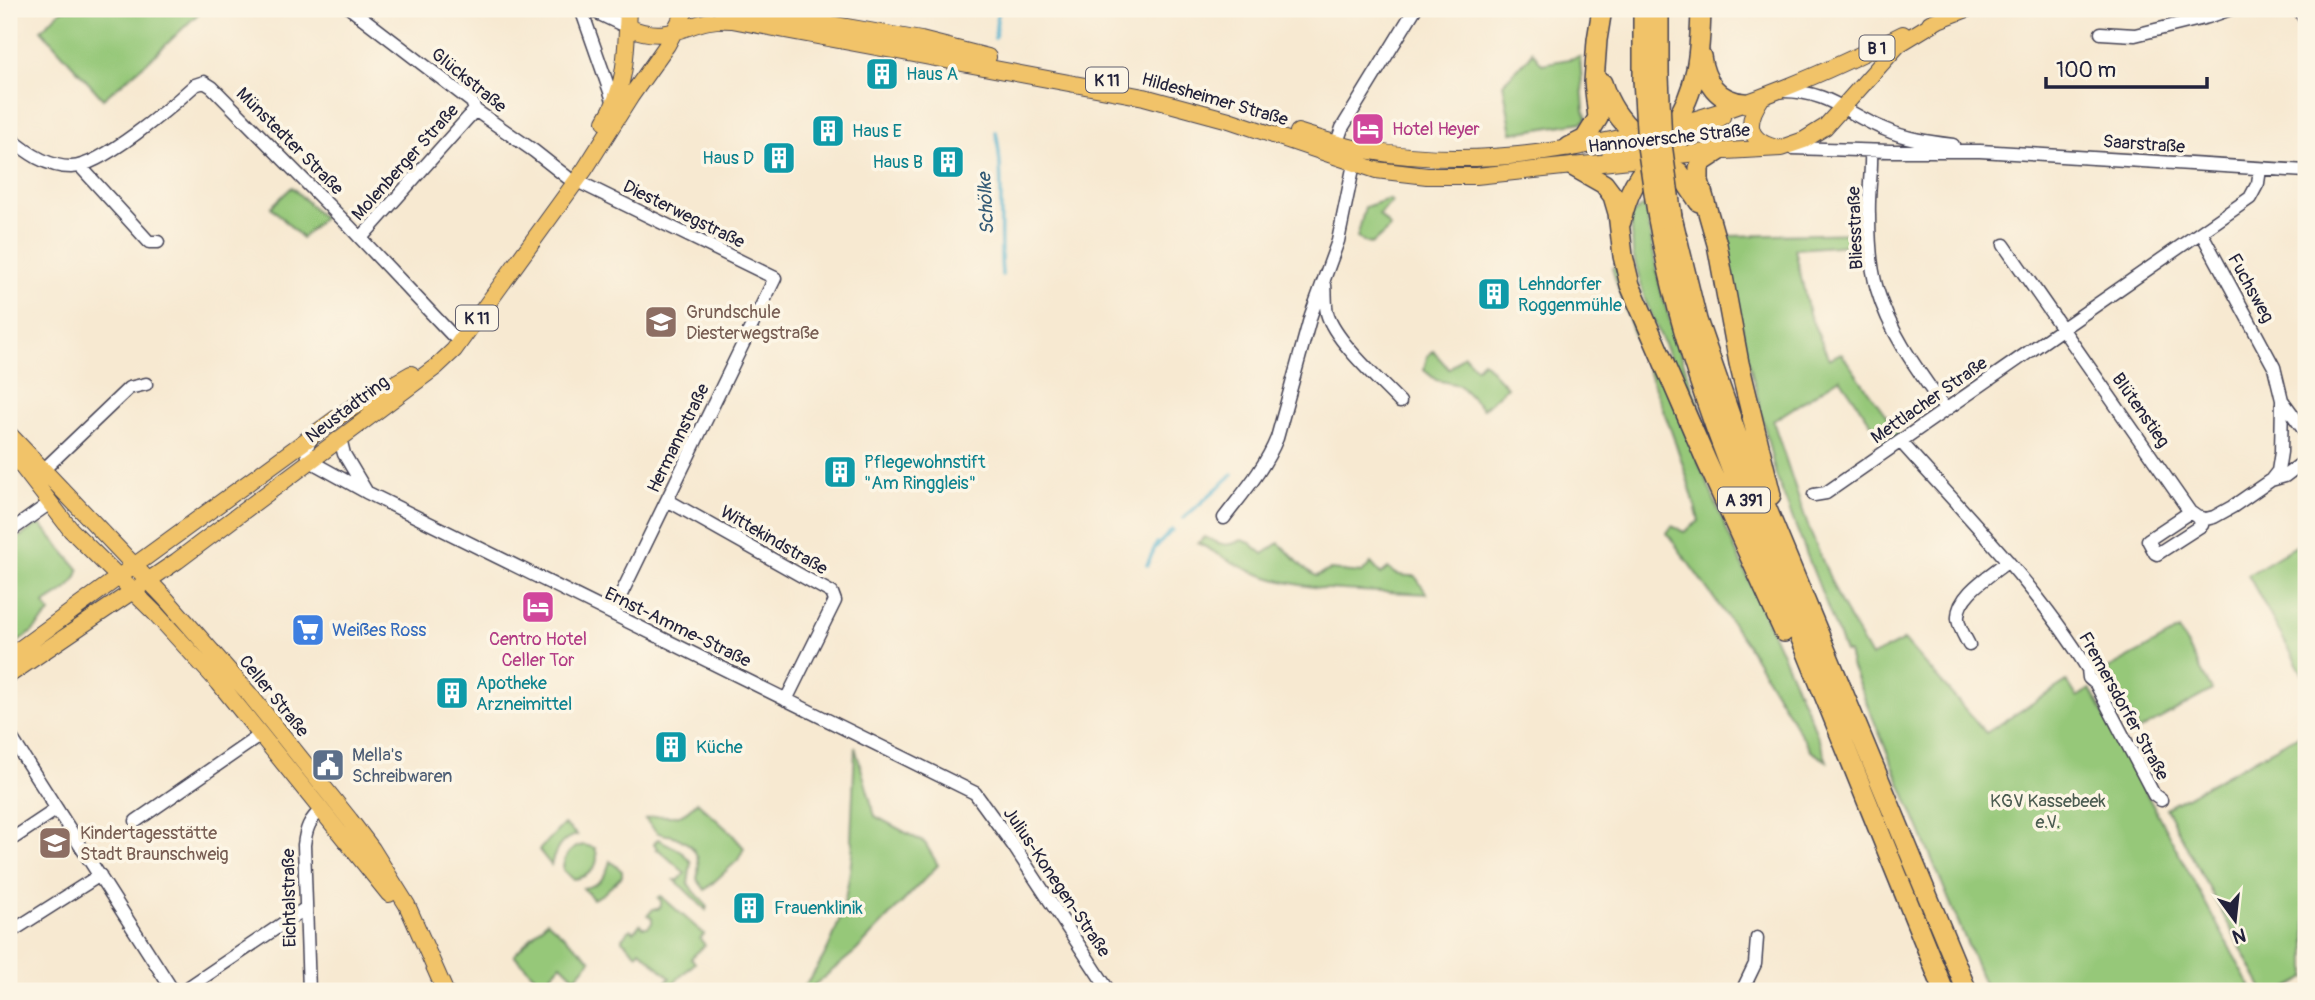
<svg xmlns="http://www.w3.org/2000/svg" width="2315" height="1000" viewBox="0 0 2315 1000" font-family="Pangolin,sans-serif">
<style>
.green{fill:#96c879;stroke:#5c755a;stroke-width:2}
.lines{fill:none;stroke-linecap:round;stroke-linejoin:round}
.stream{stroke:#4fb0ce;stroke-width:3.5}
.minor-casing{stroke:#424052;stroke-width:15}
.major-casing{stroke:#424052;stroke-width:18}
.highway-casing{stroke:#424052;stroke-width:22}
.minor{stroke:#fff;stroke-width:12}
.major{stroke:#f1c369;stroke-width:16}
.highway{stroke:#f1c369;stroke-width:19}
.highway-bridge-casing{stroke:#424052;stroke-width:22;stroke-linecap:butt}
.highway-bridge{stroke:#f1c369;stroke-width:19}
.labels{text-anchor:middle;stroke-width:7;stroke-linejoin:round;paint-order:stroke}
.shield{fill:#fcf5e5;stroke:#63616e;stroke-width:2}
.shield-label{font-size:16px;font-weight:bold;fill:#22223b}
.culture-label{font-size:18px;fill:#0d838f;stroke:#fcf5e5;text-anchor:start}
.street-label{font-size:18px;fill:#22223b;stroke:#fcf5e5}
.hotel-label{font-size:18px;fill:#b23c85;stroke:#fcf5e5;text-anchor:start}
.education-label{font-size:18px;fill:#785e54;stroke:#fcf5e5;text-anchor:start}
.shop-label{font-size:18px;fill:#366cbe;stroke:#fcf5e5;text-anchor:start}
.service-label{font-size:18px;fill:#4e5e75;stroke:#fcf5e5;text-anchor:start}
.park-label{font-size:18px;fill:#4b5c51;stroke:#fcf5e5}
.water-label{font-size:19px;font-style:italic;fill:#345b76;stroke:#fcf5e5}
</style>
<rect width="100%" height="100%" fill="#fcf5e5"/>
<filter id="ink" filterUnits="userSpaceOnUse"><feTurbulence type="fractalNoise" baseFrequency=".0143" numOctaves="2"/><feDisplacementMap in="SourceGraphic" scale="14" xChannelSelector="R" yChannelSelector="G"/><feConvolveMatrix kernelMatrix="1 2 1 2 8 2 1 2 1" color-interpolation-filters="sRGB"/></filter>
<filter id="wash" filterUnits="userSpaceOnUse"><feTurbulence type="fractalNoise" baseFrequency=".00686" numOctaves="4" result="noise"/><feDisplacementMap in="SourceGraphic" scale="28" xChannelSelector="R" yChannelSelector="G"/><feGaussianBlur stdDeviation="1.57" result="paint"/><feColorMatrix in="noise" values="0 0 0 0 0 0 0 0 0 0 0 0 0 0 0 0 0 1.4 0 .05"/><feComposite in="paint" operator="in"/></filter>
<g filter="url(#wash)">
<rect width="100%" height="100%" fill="#f7e9d1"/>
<path class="green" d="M63,9h133l3,4 -46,44 -50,42 -62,-69z
M1532,51l10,13 38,-7 4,53 3,8 -4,4 -71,11 -9,-50 27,-27z
M292,187l31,31 -21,20 -31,-31z
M1389,199l3,3 -13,12 11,13 -1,2 -16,14 -4,1 -12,-6 8,-31z
M1645,205l15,83 19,62 35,98 -5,1 -64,-149 -12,-46 -2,-39z
M1862,233l1,11 -68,5 14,65 20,45 12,-6 59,82 -14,10 -46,-67 -67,43 36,108 31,73 31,55 33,-17 82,93 81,-52 10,16 13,-8 163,302h-266l-135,-323 -4,-16h-3l-69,-176 -28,-119 -23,-115 2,-6z
M1617,266l114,274 80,179 16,42 -16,-10 -65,-108 -79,-110 5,-7 12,6 15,-11c-21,-88 -62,-168 -87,-253z
M1433,351l16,18 15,-14 12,13 7,-7 24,26 -24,22 -24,-24 -23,-5 -12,-10 3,-14z
M37,525l5,1 37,44c-3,17 -22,25 -35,34l6,9 -18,19 -23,16v-104z
M1205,537c14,7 22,11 37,3l8,3 13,11 16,-11 24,24 13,9 14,-6 32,3 9,-10 10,11 7,-6c8,8 16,8 27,8l12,18c-57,-4 -116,0 -171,-21 -20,-7 -39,-20 -58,-30z
M2306,540v140l-58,-105z
M2179,630l33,60 -74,41 -33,-60z
M2306,731v247l-24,13h-18l-98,-183z
M855,747l20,69 50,27 13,22 -82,86 -49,40h-7c38,-45 49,-94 53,-150l-2,-1z
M697,802l34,31 13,15 -6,12 -33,30 -8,-11c5,-22 -2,-35 -24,-43 -5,-1 -12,-1 -16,-4 -4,-3 -8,-9 -12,-13 24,-10 28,8 52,-17z
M564,824l13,11c-16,3 -22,16 -26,30l-12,-15z
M658,839l23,12 10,11 -3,22 19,22 -1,4 -31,-30h4l6,-7 -26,-23 -3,-1 1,-1 -3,-4z
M584,845l11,3c7,18 -6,29 -22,31l-10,-9c0,-14 8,-23 21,-25z
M610,861l12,10v5l-19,18 -10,5 -10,-11c17,-2 23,-12 27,-27z
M661,896l43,38 -4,5 5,6 -14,13 4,5 -28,26 -4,-4 7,-7 -30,-28 -3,4 -15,-14v-2l9,-9 3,3 6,-8 3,3h5l4,-4v-5l-4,-3 5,-6h5l3,-3v-5l-3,-3z
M547,921l44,39 -16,18 -14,-14 -18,20 -29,-29z"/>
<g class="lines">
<path class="stream" d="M995,38l3,-29
M996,132c9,46 2,96 6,143
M1184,518l48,-43
M1157,546l15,-16
M1147,565l10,-22"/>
</g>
</g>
<g filter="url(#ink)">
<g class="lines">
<defs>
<path id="minor" d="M351,9l121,93 3,8 59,41 33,26
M581,9l33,94
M589,9l38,18
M2299,9l7,13
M2101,33l34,2 73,-18 23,-8
M1783,91c46,0 62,22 101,38 22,10 45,13 69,16
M9,137c17,15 38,30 62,30 30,0 101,-61 124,-82l9,-3 8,5 137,139 104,110
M1792,148l98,3h90l326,20
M1334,151l8,-23 73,-119
M1871,151c1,21 -3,43 -2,64 0,25 1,51 8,74 13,45 42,83 69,121
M80,166l69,76h9
M577,181l198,97 -163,335
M361,238l114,-128
M2004,245l186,267 7,5 9,2 8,-2 18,-10 39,-27 7,-9 3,-19 1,-52 -8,-33 -73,-135
M1325,285c1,9 0,19 2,28 7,27 53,68 73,89
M2282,400l24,33
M314,436c-8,9 -9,14 -4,25l56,31 609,301 38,52 96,146
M340,438l4,16 22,37
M1901,442c65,73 135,143 187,227l1,9 7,6 58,111 7,5
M38,475l91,-87 17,-4
M2271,480l14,-4 21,-16
M1814,495l12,-2 424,-295 8,-15 2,-14
M667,500l165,93 3,8 -49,99
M2190,512l-42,28 7,13 2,1 45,-29 -5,-8
M1224,518c19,-25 41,-50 53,-80l34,-123 27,-74 18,-87
M9,532l41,-29
M1969,645c-4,-8 -10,-17 -11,-26 -2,-24 33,-44 50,-58
M9,734l164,257
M136,821l126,-87
M9,841l48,-32
M9,933l91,-58
M183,991l123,-83
M309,991l-5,-146c2,-16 5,-25 18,-36
M1742,991l13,-27 2,-26"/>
<path id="major" d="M743,9l178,31 67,17
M1930,23l37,-14
M627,27c49,20 61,-11 105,-7l412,77 85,23 147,50 51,6h49l231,-24 74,-4 23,-8 21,-13 74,-83 41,-25
M1762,97c-14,21 -19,41 11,50
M605,121c22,-34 21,-73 23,-112
M1667,127c83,-21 160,-55 236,-93
M1298,132c22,7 44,14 67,18 92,17 191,5 280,-18
M1657,156l16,-12 49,-27
M1610,157l33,-12 14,-8
M9,434l157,165 84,96 100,125 22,29 35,56 38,86
M11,452l60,78 84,83 64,70 170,211
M9,657l336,-245 66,-38
M9,675l168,-114 260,-195 17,-16 18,-25 113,-156 46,-73 36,-51 19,-36"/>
<path id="highway" d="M1701,56c3,25 17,46 44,47
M1659,76v-67
M1643,79v-70
M1602,83c7,22 17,36 34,52
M1672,126c26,-35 28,-75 29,-117
M1569,147l16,-8 13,-21 -4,-36 3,-42 5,-31
M1719,151l-17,11 -3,6v13l18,63 22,119 32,132
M1574,167l30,17 9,12 5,17 5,43 7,29 76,175 78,172
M1672,217l25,103 43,124 227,547
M1658,219c26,150 88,290 147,429 47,114 92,229 139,343
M1621,222c5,-24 15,-48 35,-64l23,14 20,30"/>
</defs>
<use href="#minor" class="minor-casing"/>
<use href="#major" class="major-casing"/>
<use href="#highway" class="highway-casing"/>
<use href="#minor" class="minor"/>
<use href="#major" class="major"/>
<use href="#highway" class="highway"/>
<defs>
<path id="highway-bridge" d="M1659,76l3,68 10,73
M1643,79l4,67 11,73"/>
</defs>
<use href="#highway-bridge" class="highway-bridge-casing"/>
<use href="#highway-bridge" class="highway-bridge"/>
</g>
</g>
<defs>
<symbol id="building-square" viewBox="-11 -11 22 22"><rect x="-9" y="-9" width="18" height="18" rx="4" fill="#0f9aa8" stroke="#fcf5e5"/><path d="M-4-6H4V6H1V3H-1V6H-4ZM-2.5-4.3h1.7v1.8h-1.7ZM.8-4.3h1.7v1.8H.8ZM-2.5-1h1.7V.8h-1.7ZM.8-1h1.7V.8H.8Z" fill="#fff"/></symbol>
<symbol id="hotel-square" viewBox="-11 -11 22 22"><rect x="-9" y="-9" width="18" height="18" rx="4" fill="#d1479c" stroke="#fcf5e5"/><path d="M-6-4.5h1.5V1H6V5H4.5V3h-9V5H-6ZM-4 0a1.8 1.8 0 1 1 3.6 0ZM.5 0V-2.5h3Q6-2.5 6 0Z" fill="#fff"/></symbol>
<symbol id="school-square" viewBox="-11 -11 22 22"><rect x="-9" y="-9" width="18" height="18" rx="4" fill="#8d6e63" stroke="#fcf5e5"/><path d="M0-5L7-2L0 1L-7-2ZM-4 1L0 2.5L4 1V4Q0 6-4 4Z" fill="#fff"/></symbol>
<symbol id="supermarket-square" viewBox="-11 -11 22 22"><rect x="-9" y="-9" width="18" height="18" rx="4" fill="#3f7fe0" stroke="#fcf5e5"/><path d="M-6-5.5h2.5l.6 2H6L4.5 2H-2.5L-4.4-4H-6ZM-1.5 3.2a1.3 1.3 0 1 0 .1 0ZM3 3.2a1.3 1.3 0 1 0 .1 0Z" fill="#fff"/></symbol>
<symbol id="civic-square" viewBox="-11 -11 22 22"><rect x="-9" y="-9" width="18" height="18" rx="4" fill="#5c6f8a" stroke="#fcf5e5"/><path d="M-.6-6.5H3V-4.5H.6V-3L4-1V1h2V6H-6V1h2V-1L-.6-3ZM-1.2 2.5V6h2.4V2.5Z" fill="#fff"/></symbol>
</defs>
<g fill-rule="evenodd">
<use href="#building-square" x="863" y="55" width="38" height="38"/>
<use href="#hotel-square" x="1349" y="110" width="38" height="38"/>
<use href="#building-square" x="809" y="112" width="38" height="38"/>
<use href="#building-square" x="760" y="139" width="38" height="38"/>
<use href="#building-square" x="929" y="143" width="38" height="38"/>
<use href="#building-square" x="1475" y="275" width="38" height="38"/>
<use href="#school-square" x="642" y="303" width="38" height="38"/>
<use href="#building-square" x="821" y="453" width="38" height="38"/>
<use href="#hotel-square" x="519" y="588" width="38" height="38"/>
<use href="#supermarket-square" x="289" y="611" width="38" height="38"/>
<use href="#building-square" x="433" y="674" width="38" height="38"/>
<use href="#building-square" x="652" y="728" width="38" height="38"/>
<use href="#civic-square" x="309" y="746" width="38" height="38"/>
<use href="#school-square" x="36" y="824" width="38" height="38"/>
<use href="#building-square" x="730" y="889" width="38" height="38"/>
</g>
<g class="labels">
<g class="shield">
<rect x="1859.5" y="35.5" width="35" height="25" rx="5"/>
<rect x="1086" y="67.5" width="42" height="25" rx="5"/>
<rect x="456" y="305.5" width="42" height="25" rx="5"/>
<rect x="1718" y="487.5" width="52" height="25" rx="5"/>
</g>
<g class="shield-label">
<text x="1877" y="54">B 1</text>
<text x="1107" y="86">K 11</text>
<text x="477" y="324">K 11</text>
<text x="1744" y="506">A 391</text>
</g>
<g class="culture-label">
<text x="906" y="80">Haus A</text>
<text x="852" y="137">Haus E</text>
<text x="754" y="164" text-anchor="end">Haus D</text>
<text x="923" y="168" text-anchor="end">Haus B</text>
<text x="1518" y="290">Lehndorfer<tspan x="1518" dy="21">Roggenmühle</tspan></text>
<text x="864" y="468">Pflegewohnstift<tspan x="864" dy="21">"Am Ringgleis"</tspan></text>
<text x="476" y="689">Apotheke<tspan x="476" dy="21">Arzneimittel</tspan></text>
<text x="696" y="753">Küche</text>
<text x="774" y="914">Frauenklinik</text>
</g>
<g class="street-label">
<text transform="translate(469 80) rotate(39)" y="6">Glückstraße</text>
<text transform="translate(1215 99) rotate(16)" y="6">Hildesheimer Straße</text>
<text transform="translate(1669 138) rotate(-6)" y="6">Hannoversche Straße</text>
<text transform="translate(290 141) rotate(45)" y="6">Münstedter Straße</text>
<text transform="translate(2144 144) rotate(4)" y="6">Saarstraße</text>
<text transform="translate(405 162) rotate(-48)" y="6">Molenberger Straße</text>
<text transform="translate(684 214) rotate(26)" y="6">Diesterwegstraße</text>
<text transform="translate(1855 228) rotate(-92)" y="6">Bliesstraße</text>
<text transform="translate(2251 288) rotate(61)" y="6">Fuchsweg</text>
<text transform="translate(1929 400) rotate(-35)" y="6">Mettlacher Straße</text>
<text transform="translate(347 409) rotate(-37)" y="6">Neustadtring</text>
<text transform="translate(2141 410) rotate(55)" y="6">Blütenstieg</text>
<text transform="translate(678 438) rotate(-64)" y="6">Hermannstraße</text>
<text transform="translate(774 540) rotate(30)" y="6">Wittekindstraße</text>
<text transform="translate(678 627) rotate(26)" y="6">Ernst-Amme-Straße</text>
<text transform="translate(274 696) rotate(51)" y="6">Celler Straße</text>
<text transform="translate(2124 706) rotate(61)" y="6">Fremersdorfer Straße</text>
<text transform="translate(1057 882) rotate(56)" y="6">Julius-Konegen-Straße</text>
<text transform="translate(289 898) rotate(-91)" y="6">Eichtalstraße</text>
</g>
<g class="hotel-label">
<text x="1392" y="135">Hotel Heyer</text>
<text x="538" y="645" text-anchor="middle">Centro Hotel<tspan x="538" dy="21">Celler Tor</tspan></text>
</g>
<g class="education-label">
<text x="686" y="318">Grundschule<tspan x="686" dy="21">Diesterwegstraße</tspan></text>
<text x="80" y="839">Kindertagesstätte<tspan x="80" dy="21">Stadt Braunschweig</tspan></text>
</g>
<g class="shop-label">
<text x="332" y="636">Weißes Ross</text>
</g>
<g class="service-label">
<text x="352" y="761">Mella's<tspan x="352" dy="21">Schreibwaren</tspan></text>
</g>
<g class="park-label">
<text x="2048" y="807">KGV Kassebeek<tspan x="2048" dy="21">e.V.</tspan></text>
</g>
<g class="water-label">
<text transform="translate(985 204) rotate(-93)" y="7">Schölke</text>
</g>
</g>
<rect width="2315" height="1000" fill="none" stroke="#fcf5e5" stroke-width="35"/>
<g transform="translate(2235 920) rotate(165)" stroke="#fcf5e5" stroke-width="5" paint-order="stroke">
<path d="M0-5L12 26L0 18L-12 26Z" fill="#22223b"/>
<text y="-10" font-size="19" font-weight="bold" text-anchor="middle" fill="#22223b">N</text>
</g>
<path d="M2046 77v10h161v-10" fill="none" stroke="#22223b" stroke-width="3.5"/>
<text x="2056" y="77" font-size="21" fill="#22223b" stroke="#fcf5e5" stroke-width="5" paint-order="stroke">100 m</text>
</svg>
